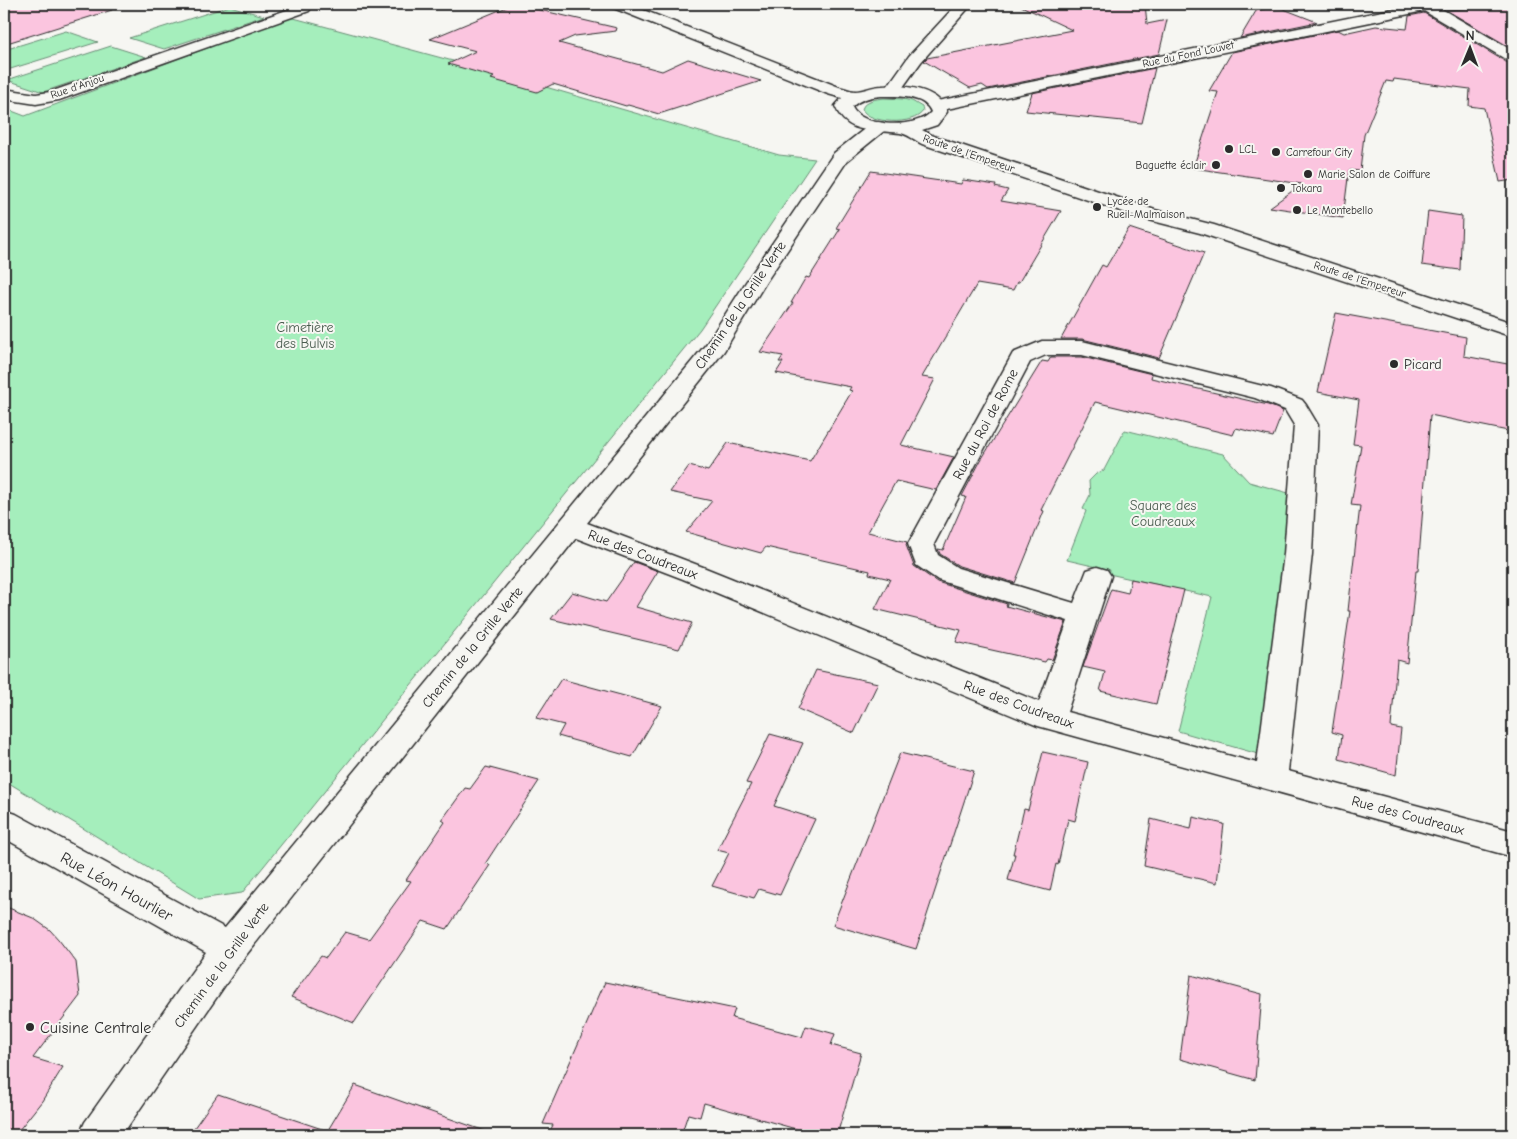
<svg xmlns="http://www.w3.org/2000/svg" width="1517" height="1139" viewBox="0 0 1517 1139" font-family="'Comic Neue',sans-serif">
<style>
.green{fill:#a5eebc;stroke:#688c74}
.building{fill:#fbc5df;stroke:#2b2b2b}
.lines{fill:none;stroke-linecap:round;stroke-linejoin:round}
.minor-casing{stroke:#2b2b2b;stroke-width:3}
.tertiary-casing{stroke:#2b2b2b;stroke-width:3}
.secondary-casing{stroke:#2b2b2b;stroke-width:3}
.minor{fill:#f6f6f2;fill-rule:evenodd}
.tertiary{fill:#f6f6f2;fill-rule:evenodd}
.secondary{fill:#f6f6f2;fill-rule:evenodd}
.poi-dot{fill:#2b2b2b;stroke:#f6f6f2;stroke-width:2}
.labels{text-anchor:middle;stroke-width:4;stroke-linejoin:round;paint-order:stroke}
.far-street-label{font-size:11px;fill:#2b2b2b;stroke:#f6f6f2}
.far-poi-label{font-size:11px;fill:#2b2b2b;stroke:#f6f6f2;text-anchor:start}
.street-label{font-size:14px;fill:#2b2b2b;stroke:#f6f6f2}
.park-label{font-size:14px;fill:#4a5c4f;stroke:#f6f6f2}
.poi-label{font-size:14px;fill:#2b2b2b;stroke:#f6f6f2;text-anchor:start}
.near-street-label{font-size:16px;fill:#2b2b2b;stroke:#f6f6f2}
.near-poi-label{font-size:16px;fill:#2b2b2b;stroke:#f6f6f2;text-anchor:start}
</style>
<rect width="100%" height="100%" fill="#f6f6f2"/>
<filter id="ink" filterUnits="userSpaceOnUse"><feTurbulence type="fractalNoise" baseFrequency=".02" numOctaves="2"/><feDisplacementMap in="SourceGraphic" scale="10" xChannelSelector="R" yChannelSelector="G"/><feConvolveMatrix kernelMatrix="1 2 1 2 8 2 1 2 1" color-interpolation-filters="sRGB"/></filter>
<g filter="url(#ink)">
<path class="green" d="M230,6l34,10 -100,33 -35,-11z
M290,17l211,57 278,81 36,4 -115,170 -458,564 -43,6 -195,-119v-672l21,8z
M66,31l32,11 -94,29v-21z
M111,46l35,11 -103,35 -36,-12z
M884,98l19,1 9,2 10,6 1,4c-9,15 -54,13 -61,-2 3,-9 14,-10 22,-11z
M1125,430l98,24 26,28 43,12 -27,262 -87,-25 34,-134 -103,-23 1,-4 -43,-10 19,-49 -3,-2 7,-14 -1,-14 7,-7 8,-4z"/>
<path class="building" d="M4,4h107l1,6 -108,34z
M514,4l103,24 -1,3 -41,5 -16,7 103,28 26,-12 73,22 -102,33 -31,-9 -2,1 -73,-22 -16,8 -46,-13 3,-2 -46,-13 28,-13 -46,-12z
M1017,4h128l2,20 20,-4 -8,34 -171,35 -6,-4 -12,3 -46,-27 3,-3 145,-28z
M1276,6l41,16 -77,16 16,-27z
M1513,6v43l-67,-39z
M1424,13l82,49 7,2v116l-13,2 -16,-74 -15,-2 1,-17 -76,-10 -1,3 -7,-1 -22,54 -4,36 -11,-1 -6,48 -73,-11 32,-23 -109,-16 25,-76 -9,-1 23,-39 106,-22 6,3 32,-7 31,3 2,-13z
M1155,68l-13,55 -116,-12 6,-18z
M871,171l90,13 2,-4 33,5 -1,2 13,3 -7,11 60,10 -42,71h-2l-4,8 -36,-6 -55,93 13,2 -34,66 53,12 -18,33 -40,-9 -28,51 39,10 -1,3 8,21 23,16 70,22 -1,2 60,16 -14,38 -5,-1 -2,3 -89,-20 5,-12 -86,-21 15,-30 -21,-5 1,-3 -104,-24 -5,6 -75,-21 26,-31 -42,-9 19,-26 19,5 20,-28 82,18 42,-70 -3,-1 2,-3 -75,-14 7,-11h-4l4,-6 -23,-4 33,-49h-2l15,-26 3,1 31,-49 -4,-1z
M1428,211l34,5 -2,54 -38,-5z
M1129,228l75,25 -45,105 -77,-19h-21l41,-74 4,2z
M1336,313l130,24 -2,19 49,9v67l-83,-17 -12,156h-2l-9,92 -10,-3 -6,67 10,2 -5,46 -57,-16 3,-24 -10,-3 18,-121h-2l4,-36 8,-69 -9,-1 10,-60 -8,-1 6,-44 -41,-8z
M1051,357h31l70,17 -1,4 117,27 15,6 -10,26 -37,-9 -3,7 -138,-33 -54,108 3,1 -29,72 -56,-17 -19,-12 -2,-5 5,1 23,-53 -4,-1 19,-36 61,-99 6,1z
M634,562l24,9 -22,36 56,16 -13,26 -128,-30 21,-27 34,10z
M1131,579l53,11 -28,114 -56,-13 5,-19 -22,-5 28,-78 17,4z
M816,670l62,13 -24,50 -56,-24z
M561,679l101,27 -30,51 -74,-21 6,-11 -28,-7z
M770,734l33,9 -29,63 41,13 -35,76 -21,-6 -5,9 -42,-12 17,-33 -12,-3 34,-66 -5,-1z
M1043,752l45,10 -13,59 -7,-2 -10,46 -2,-1 -6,27 -42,-11 7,-26h-2l11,-45 4,1z
M900,753l74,18 -58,178 -83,-24z
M486,767l53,14 -54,83 5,1 -43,64 -24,-8 -69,102 -63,-26 30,-41 5,2 19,-26 24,7 42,-58 -5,-1 39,-58 -3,-2 23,-32 5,1z
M1193,817l31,7 -7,59 -73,-17 7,-47 40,10z
M4,906l29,12 17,12 9,10 17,22 4,34 -47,62 30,9 -21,34 -27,34h-11z
M1191,975l71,19 -7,86 -75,-21z
M605,982l130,27 -3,9 70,19 4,-11 29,8 -4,11 30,8 -24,82h-20l-113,-32 -4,14 -12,-3 -7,21h-133l5,-10 -10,-1z
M355,1085l130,46 -1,4h-159z
M218,1094l107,36 -1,5h-135z"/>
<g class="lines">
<defs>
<path id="minor" d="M304,4l7,4 -2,3 -250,89 -23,4 -32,-5v-10l32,5 14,-2z
M1417,4h29l-2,3 -4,1 73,43v11l-6,-2 -83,-49 -487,100 -6,-1 -2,-4 2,-4 6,-1z
M878,122l6,1 3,4 -3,4 -37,30 -81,121 -42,69 -137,172 116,44 336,135 29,-81 -130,-41 -22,-15 -8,-21 105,-191 29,-12h40l189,47 31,12 4,5 12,20 -6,129 -24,217 225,60v26l-475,-131 -355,-147 -107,-41 -333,421 -121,176h-43l6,-13 121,-170 -202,-114v-28l12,4 209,114 482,-585 39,-61 88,-129 38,-30zM1046,355h36l173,43 30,12 9,15 -10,129 -27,209 -190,-51 44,-136 -4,-6 -10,-3 -10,3 -13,33 -116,-35 -20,-13 -4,-11 96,-182z"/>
<path id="tertiary" d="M957,4h15l-51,58 -18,25 -2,7h-12l-2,-7 22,-31z"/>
<path id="secondary" d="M609,4h19l211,83c5,1 11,4 16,4 8,0 18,-5 27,-5 21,-1 57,2 65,26l-10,13 -15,5 12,6 221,74 59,15 299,98v14l-313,-104 -59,-15 -219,-74c-7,-4 -15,-10 -22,-11 -26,-4 -53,3 -65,-27l7,-8 -14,-4 -217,-87zM881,96c15,0 44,-1 50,16 -14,17 -70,16 -79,-5 8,-8 18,-10 29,-11z"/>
</defs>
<use href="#minor" class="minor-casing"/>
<use href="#tertiary" class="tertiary-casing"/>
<use href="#secondary" class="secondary-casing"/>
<use href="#minor" class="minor"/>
<use href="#tertiary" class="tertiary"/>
<use href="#secondary" class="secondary"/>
</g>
</g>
<g class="poi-dot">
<circle cx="1229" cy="149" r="5"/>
<circle cx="1276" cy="152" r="5"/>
<circle cx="1216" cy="165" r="5"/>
<circle cx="1308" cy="174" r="5"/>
<circle cx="1281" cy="188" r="5"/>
<circle cx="1097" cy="207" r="5"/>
<circle cx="1297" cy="210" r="5"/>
<circle cx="1394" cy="364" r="5"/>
<circle cx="30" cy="1027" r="5"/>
</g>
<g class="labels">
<g class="far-street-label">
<text transform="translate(1188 54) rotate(-12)" y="4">Rue du Fond Louvet</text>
<text transform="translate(77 86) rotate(-19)" y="4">Rue d'Anjou</text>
<text transform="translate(969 153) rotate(19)" y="4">Route de l'Empereur</text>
<text transform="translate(1360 279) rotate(18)" y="4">Route de l'Empereur</text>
</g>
<g class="far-poi-label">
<text x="1239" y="153">LCL</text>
<text x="1286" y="156">Carrefour City</text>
<text x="1206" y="169" text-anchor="end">Baguette éclair</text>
<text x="1318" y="178">Marie Salon de Coiffure</text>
<text x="1291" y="192">Tokara</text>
<text x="1107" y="205">Lycée de<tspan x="1107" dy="13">Rueil-Malmaison</tspan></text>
<text x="1307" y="214">Le Montebello</text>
</g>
<g class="street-label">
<text transform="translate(740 305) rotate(-56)" y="5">Chemin de la Grille Verte</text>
<text transform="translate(985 424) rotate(-62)" y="5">Rue du Roi de Rome</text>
<text transform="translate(643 554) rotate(21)" y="5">Rue des Coudreaux</text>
<text transform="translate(472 647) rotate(-51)" y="5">Chemin de la Grille Verte</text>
<text transform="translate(1019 704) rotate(20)" y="5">Rue des Coudreaux</text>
<text transform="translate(1408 815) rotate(15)" y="5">Rue des Coudreaux</text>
<text transform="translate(221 965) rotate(-54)" y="5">Chemin de la Grille Verte</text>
</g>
<g class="park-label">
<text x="305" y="332">Cimetière<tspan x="305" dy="16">des Bulvis</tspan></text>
<text x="1163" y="510">Square des<tspan x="1163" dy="16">Coudreaux</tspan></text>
</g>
<g class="poi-label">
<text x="1404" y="369">Picard</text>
</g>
<g class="near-street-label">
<text transform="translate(117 886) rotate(29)" y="6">Rue Léon Hourlier</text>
</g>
<g class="near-poi-label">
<text x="40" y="1033">Cuisine Centrale</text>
</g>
</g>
<rect width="1517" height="1139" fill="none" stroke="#f6f6f2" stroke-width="20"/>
<rect x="10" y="10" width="1497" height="1119" fill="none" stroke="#2b2b2b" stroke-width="2" filter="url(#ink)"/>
<g transform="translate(1470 48) rotate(1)" stroke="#f6f6f2" stroke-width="4" paint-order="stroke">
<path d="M0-4L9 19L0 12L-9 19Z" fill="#2b2b2b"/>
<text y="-8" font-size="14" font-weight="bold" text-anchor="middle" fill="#2b2b2b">N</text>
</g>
</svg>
